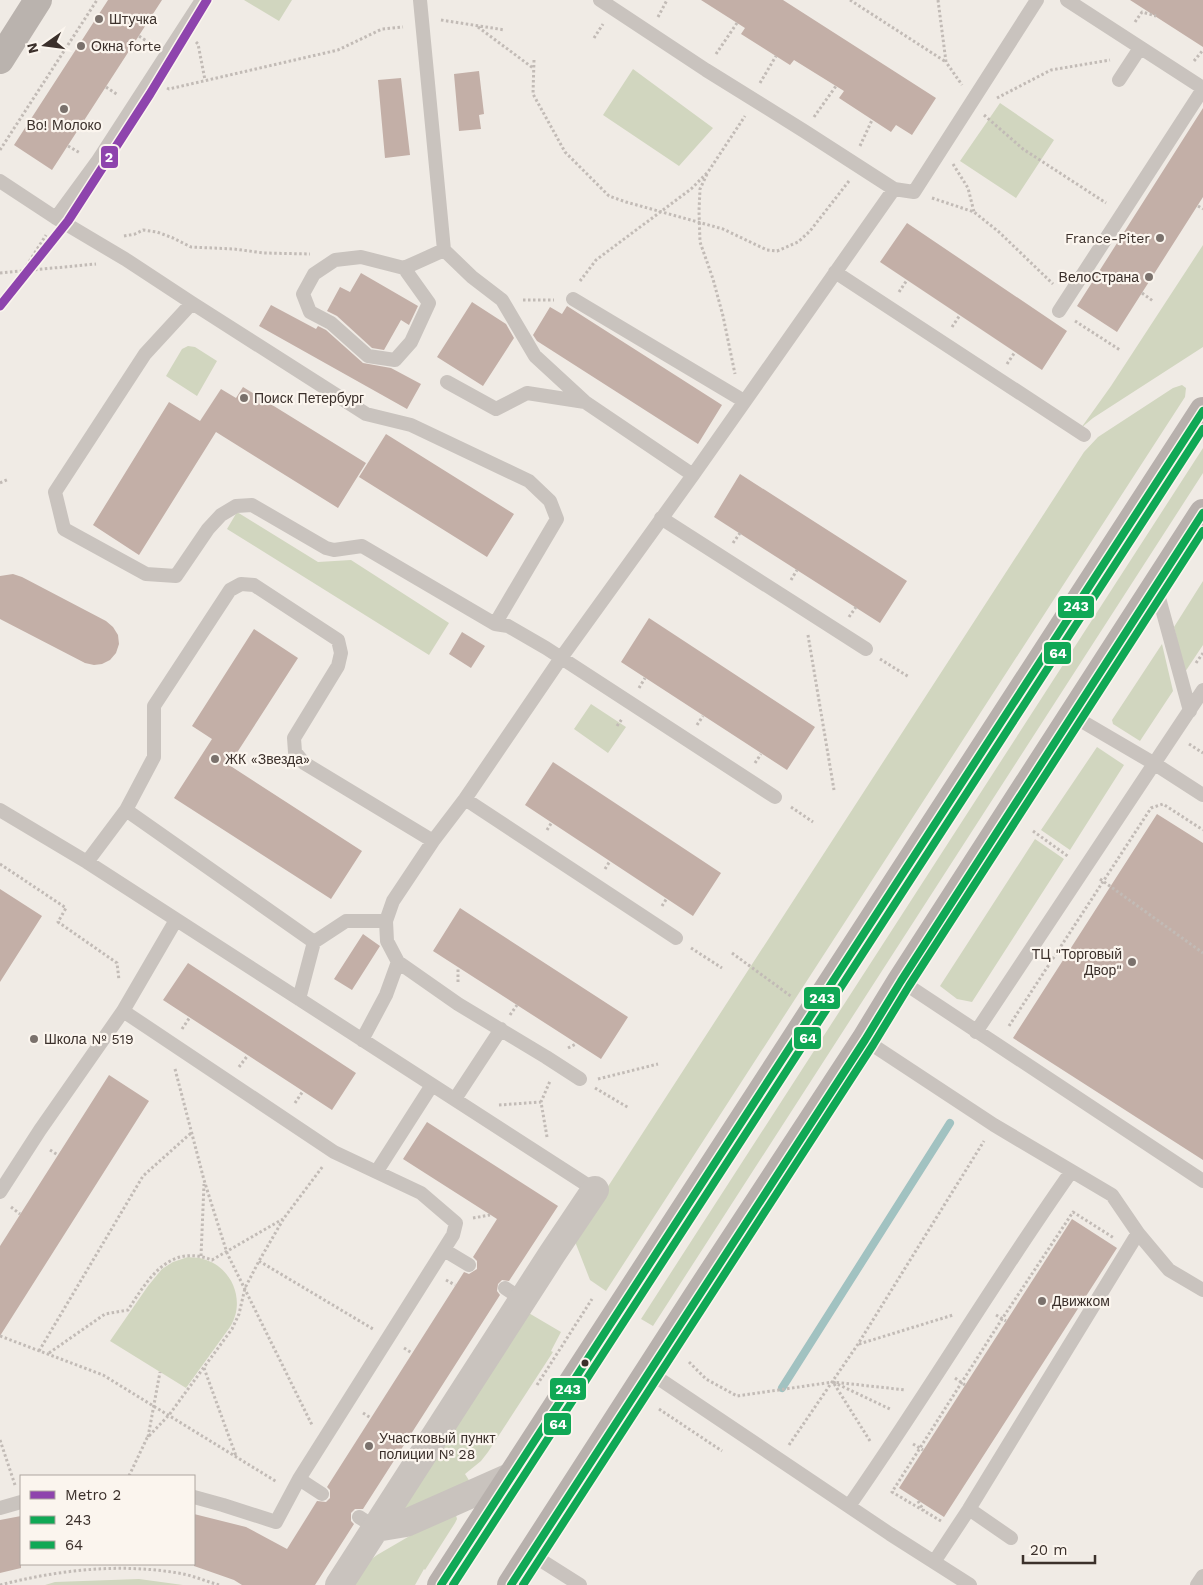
<svg xmlns="http://www.w3.org/2000/svg" width="1203" height="1585" viewBox="0 0 1203 1585" font-family="'Work Sans',sans-serif">
<style>
.green{fill:#d1d6bf}
.lines{fill:none;stroke-linecap:round;stroke-linejoin:round}
.stream{stroke:#a1c2c1;stroke-width:8}
.building{fill:#c3afa7}
.path{stroke:#c2bbb6;stroke-width:3;stroke-dasharray:2.5 2.5;stroke-linecap:butt}
.lane{stroke:#c9c3be;stroke-width:14}
.street{stroke:#c9c3be;stroke-width:28}
.secondary{stroke:#bab3ae;stroke-width:28}
.primary{stroke:#b8b1ad;stroke-width:28}
.bus-1-casing{stroke:#fbf5ee;stroke-width:11}
.bus-2-casing{stroke:#fbf5ee;stroke-width:11}
.bus-1{stroke:#10a855;stroke-width:8}
.bus-2{stroke:#10a855;stroke-width:8}
.metro-1-casing{stroke:#fbf5ee;stroke-width:12}
.metro-1{stroke:#8e44ad;stroke-width:9}
.poi-dot{fill:#7a716c;stroke:#fbf5ee;stroke-width:2}
.bus-dot{fill:#3b302b;stroke:#fbf5ee;stroke-width:2}
.labels{text-anchor:middle;stroke-width:4.5;stroke-linejoin:round;paint-order:stroke}
.poi-label{font-size:14px;fill:#3b302b;stroke:#fbf5ee;text-anchor:start}
.line-badge{stroke:#fbf5ee;stroke-width:2}
.badge-label{font-size:14px;text-anchor:middle;font-weight:bold;fill:#fff}
</style>
<rect width="100%" height="100%" fill="#f0ebe5"/>
<path class="green" d="M244,0h48l-13,21z
M633,69l80,59 -34,38 -76,-51z
M1000,103l54,37 -38,58 -56,-37z
M1203,245v102l-110,71 -12,10 30,-42z
M188,346l7,1 22,14 -20,35 -31,-20 16,-27z
M1182,385l4,3 -1,9 -579,894 -16,-11 -16,-41 510,-787 14,-15 75,-49z
M1203,448v25l-550,853 -12,-7z
M237,512l81,50 33,-2 98,63 -20,32 -202,-126z
M1203,581v64l-18,27 -11,-45z
M1162,644l11,47 -33,50 -27,-17 -1,-4z
M591,704l35,23 -18,26 -34,-24z
M1097,747l27,18 -54,85 -29,-20z
M1035,839l29,20 -92,143 -15,-3 -17,-13z
M188,1257c5,1 11,0 15,2 30,8 43,43 27,68l-44,61 -76,-47 38,-55 14,-17 11,-7z
M527,1312l34,20 -10,19 2,1 -65,100 -7,9 -16,13 5,8 -61,29 -9,-4z
M456,1515l1,4 -2,4 -30,47 -1,-1 -9,16h-65l12,-19 15,-11 67,-39z
M139,1579l44,6h-138l10,-3z"/>
<g class="lines">
<path class="stream" d="M782,1388l168,-265"/>
</g>
<path class="building" d="M108,0h54l-110,170 -38,-25z
M701,0h82l153,98 -24,37 -16,-10 -5,7 -52,-34 5,-7 -50,-31 -4,5 -49,-31 4,-6z
M1130,0h73v47z
M479,71l5,43 -5,1 2,14 -22,2 -5,-57z
M401,78l9,77 -25,3 -7,-78z
M1203,108v89l-86,135 -40,-26z
M907,223l160,108 -25,39 -162,-108z
M361,273l57,33 -9,19 -8,-5 -17,30 -12,-2 -35,-32 -10,-5 13,-24 10,5z
M472,302l34,22 8,14 -31,48 -46,-29z
M271,305l45,24 2,-3 8,4 37,33 28,5 30,16 -14,25 -148,-83z
M567,306l155,99 -24,39 -161,-103 -4,-6 17,-28 12,7z
M243,387l123,76 -28,45 -122,-76 -77,123 -46,-30 76,-123 31,19 21,-32 15,9z
M386,434l128,80 -27,43 -128,-80z
M740,474l167,107 -27,42 -166,-106z
M13,574l9,3 84,44 7,6 5,8 1,9 -3,9 -6,7 -8,4 -8,1 -9,-2 -85,-44v-43z
M649,618l166,109 -28,43 -166,-108z
M254,629l44,29 -69,107 133,86 -31,48 -157,-101 38,-59 -20,-13z
M462,632l23,14 -14,22 -22,-14z
M553,762l168,111 -28,43 -168,-111z
M1157,814l46,29v317l-190,-122z
M0,889l42,27 -42,66z
M460,908l168,109 -27,42 -168,-108z
M363,934l17,12 -28,44 -18,-11z
M188,963l168,110 -24,37 -169,-110z
M109,1075l40,26 -149,235v-90z
M427,1122l131,84 -49,75 -7,-1 -4,4 -1,7 3,4 -137,214h-8l-4,4v8l3,3 -39,61h-73l-8,-5 -40,-14v-52l52,13 41,22 30,-48 9,1 4,-4v-8l-3,-3 137,-215 5,2 8,-5v-8l-4,-4 24,-38 -94,-60z
M1072,1219l45,29 -173,269 -45,-29z
M21,1516v52l-21,5v-53z"/>
<g class="lines">
<path class="path" d="M850,0l96,62
M938,0l8,62 16,23
M658,17l9,-17
M441,20l64,10
M1135,22l7,-10 14,4
M478,27l55,41
M139,36l12,8
M594,38l9,-14
M196,42l2,2 7,36
M716,54l21,-31
M534,60l-1,34 32,58 44,44 17,6 97,27 44,21 10,1 21,-9 12,-11 39,-50
M1194,61l9,-11
M760,83l16,-27
M106,87l12,8
M167,88l2,1 169,-39 44,-21 21,-2
M997,98l54,-28 59,-10
M984,115l39,34 83,54
M814,117l22,-31
M68,146l12,7
M860,146l12,-26
M0,150l97,-150
M953,164l15,24 6,24
M707,174l-7,15 -1,22 1,31 13,37 10,37 12,58
M932,198l42,14 25,20 54,52
M1198,206l5,3
M124,236l11,-2 8,-4 14,2 16,6 18,9 43,2 30,4 46,1
M0,273l96,-9
M580,281l16,-21 95,-71 17,-17 37,-56
M899,292l8,-12
M1142,293l11,8
M523,300h31
M0,308l46,-73
M1075,321l45,29
M952,327l8,-12
M1007,364l8,-12
M0,483l9,-4
M733,543l7,-10
M791,580l6,-10
M849,617l7,-10
M808,635l26,155
M880,659l29,18
M1196,663l7,-10
M639,688l6,-10
M697,725l6,-9
M617,726l5,-7
M1189,744l14,9
M755,763l6,-9
M791,807l22,15
M547,830l5,-8
M1033,831l36,26
M0,864l66,44 -8,14 59,41 2,17
M605,869l5,-8
M1100,879l103,74
M662,906l5,-8
M691,948l31,20
M732,953l60,44
M458,982v-15
M510,1015l7,-10
M1009,1026l142,-218 12,-4 40,26
M182,1029l8,-12
M568,1048l8,-4
M239,1067l9,-12
M175,1069l29,111 23,73 85,172
M598,1079l60,-15
M595,1088l34,20
M295,1103l8,-12
M499,1105l42,-3
M547,1137l-6,-35 9,-21
M50,1150l8,5
M11,1207l9,7
M473,1218l17,-3
M201,1256l3,-72
M259,1261l114,68
M446,1280l9,5
M996,1315l10,6
M0,1336l103,39 174,107
M859,1344l94,-29
M404,1348l8,5
M39,1351l104,-175 48,-43
M49,1353l56,-39 23,-4c20,-31 41,-67 84,-50l71,-41
M689,1362l17,17 31,17 96,-14 73,8
M204,1368l32,88
M955,1378l10,7
M537,1385l55,-86
M659,1409l63,42
M363,1413l8,5
M148,1437l12,-65
M0,1440l15,45
M870,1441l-37,-59 59,28
M913,1444l10,6
M789,1445l69,-101 126,-203
M129,1476l18,-38 22,-23 63,-86 7,-15 6,-26 14,-27 25,-43 39,-52
M918,1501l6,10
M941,1521l-49,-29 110,-173 71,-107 41,26
M0,1585c58,-15 119,-22 178,-12 14,2 27,8 41,12"/>
<path class="lane" d="M420,0l24,250 28,27 30,23 33,56 50,46 108,73
M600,0l106,70 98,61 90,58 20,3 123,-192
M1067,0l136,88
M1119,80l21,-32
M0,181l56,37 69,41 67,44 174,111 45,11 118,56 21,20 7,18 -62,105
M56,218l41,-56 105,-162
M404,268l25,35 -18,39 -16,18 -27,-4 -37,-33 -21,-11 -7,-18 11,-20 21,-14 26,-3 43,11 40,-18
M835,272l249,163
M573,299l171,102
M192,303l-47,51 -90,138 9,37 82,45 30,2 32,-47 13,-14 15,-9 16,-1 74,43 8,2 28,-4 133,78 13,2 38,22 229,149
M1059,311l144,-222
M447,382l49,27 31,-16 58,9
M661,518l205,131
M1156,587l34,124
M1073,716l82,48 48,31
M465,799l211,139
M0,810l87,52 508,328
M126,810l188,132 -15,57
M87,862l39,-52 28,-53v-51l76,-116 11,-6 13,1 84,55 3,13 -3,13 -44,72 1,14 9,11 129,78
M314,942l32,-21h40
M398,962l60,42 88,53 34,22
M901,981l302,200
M123,1011l211,141 87,41 35,30 -3,12 -154,244 -23,43 -53,-17 -29,-8
M976,1032l227,-342
M362,1040l24,-45 12,-33 -11,-21 -1,-20 7,-20 40,-60 32,-42 96,-141 132,-183 201,-286
M865,1040l129,85 118,70 26,38 -169,276 -35,53
M455,1099l46,-70
M377,1171l55,-86
M0,1192l40,-62 83,-119 53,-91
M1138,1233l31,37 34,20
M444,1250l25,15
M505,1288l18,12
M649,1372l241,162 80,51
M299,1479l23,15
M849,1506c77,-110 145,-225 222,-334
M0,1508l21,-6
M969,1509l42,29
M359,1517l17,11
M531,1554l49,31
M1197,1585l6,-9"/>
<path class="street" d="M376,1528l30,-5 106,-47
M339,1585l213,-331 43,-64"/>
<path class="secondary" d="M0,60l38,-60"/>
<path class="primary" d="M441,1585l762,-1174
M511,1585l185,-287 169,-258 36,-59 302,-468"/>
<defs>
<path id="bus-1" d="M441,1585l762,-1174
M511,1585l354,-545 36,-59 302,-468"/>
<path id="bus-2" d="M453,1585l750,-1156
M523,1585l350,-540 36,-59 294,-455"/>
</defs>
<use href="#bus-1" class="bus-1-casing"/>
<use href="#bus-2" class="bus-2-casing"/>
<use href="#bus-1" class="bus-1"/>
<use href="#bus-2" class="bus-2"/>
<defs>
<path id="metro-1" d="M0,306l68,-85 82,-127 57,-94"/>
</defs>
<use href="#metro-1" class="metro-1-casing"/>
<use href="#metro-1" class="metro-1"/>
</g>
<g class="poi-dot">
<circle cx="99" cy="19" r="5"/>
<circle cx="81" cy="46" r="5"/>
<circle cx="64" cy="109" r="5"/>
<circle cx="1160" cy="238" r="5"/>
<circle cx="1149" cy="277" r="5"/>
<circle cx="244" cy="398" r="5"/>
<circle cx="215" cy="759" r="5"/>
<circle cx="1132" cy="962" r="5"/>
<circle cx="34" cy="1039" r="5"/>
<circle cx="1042" cy="1301" r="5"/>
<circle cx="369" cy="1446" r="5"/>
</g>
<circle class="bus-dot" cx="585" cy="1363" r="4.5"/>
<g class="labels">
<g class="poi-label">
<text x="109" y="24">Штучка</text>
<text x="91" y="51">Окна forte</text>
<text x="64" y="130" text-anchor="middle">Во! Молоко</text>
<text x="1150" y="243" text-anchor="end">France-Piter</text>
<text x="1139" y="282" text-anchor="end">ВелоСтрана</text>
<text x="254" y="403">Поиск Петербург</text>
<text x="225" y="764">ЖК «Звезда»</text>
<text x="1122" y="959" text-anchor="end">ТЦ "Торговый<tspan x="1122" dy="16">Двор"</tspan></text>
<text x="44" y="1044">Школа № 519</text>
<text x="1052" y="1306">Движком</text>
<text x="379" y="1443">Участковый пункт<tspan x="379" dy="16">полиции № 28</tspan></text>
</g>
</g>
<g class="line-badge">
<rect x="100" y="145" width="19" height="24" rx="5" fill="#8e44ad"/>
<rect x="1057" y="595" width="38" height="24" rx="5" fill="#10a855"/>
<rect x="1043" y="641" width="29" height="24" rx="5" fill="#10a855"/>
<rect x="803" y="986" width="38" height="24" rx="5" fill="#10a855"/>
<rect x="793" y="1026" width="29" height="24" rx="5" fill="#10a855"/>
<rect x="549" y="1377" width="38" height="24" rx="5" fill="#10a855"/>
<rect x="543" y="1412" width="29" height="24" rx="5" fill="#10a855"/>
</g>
<g class="badge-label">
<text x="109" y="162">2</text>
<text x="1076" y="611">243</text>
<text x="1058" y="658">64</text>
<text x="822" y="1003">243</text>
<text x="808" y="1043">64</text>
<text x="568" y="1394">243</text>
<text x="558" y="1429">64</text>
</g>
<rect x="20" y="1475" width="175" height="90" fill="#fbf5ee" stroke="#aea6a0"/>
<rect x="30" y="1491" width="25" height="8" fill="#8e44ad" stroke="#aea6a0"/>
<text x="65" y="1500" font-size="15" fill="#3b302b">Metro 2</text>
<rect x="30" y="1516" width="25" height="8" fill="#10a855" stroke="#aea6a0"/>
<text x="65" y="1525" font-size="15" fill="#3b302b">243</text>
<rect x="30" y="1541" width="25" height="8" fill="#10a855" stroke="#aea6a0"/>
<text x="65" y="1550" font-size="15" fill="#3b302b">64</text>
<g transform="translate(45 45) rotate(256)" stroke="#fbf5ee" stroke-width="4" paint-order="stroke">
<path d="M0-4L9 19L0 12L-9 19Z" fill="#3b302b"/>
<text y="-8" font-size="14" font-weight="bold" text-anchor="middle" fill="#3b302b">N</text>
</g>
<path d="M1023 1555v8h72v-8" fill="none" stroke="#3b302b" stroke-width="2.5"/>
<text x="1030" y="1555" font-size="15" fill="#3b302b" stroke="#fbf5ee" stroke-width="4" paint-order="stroke">20 m</text>
</svg>
